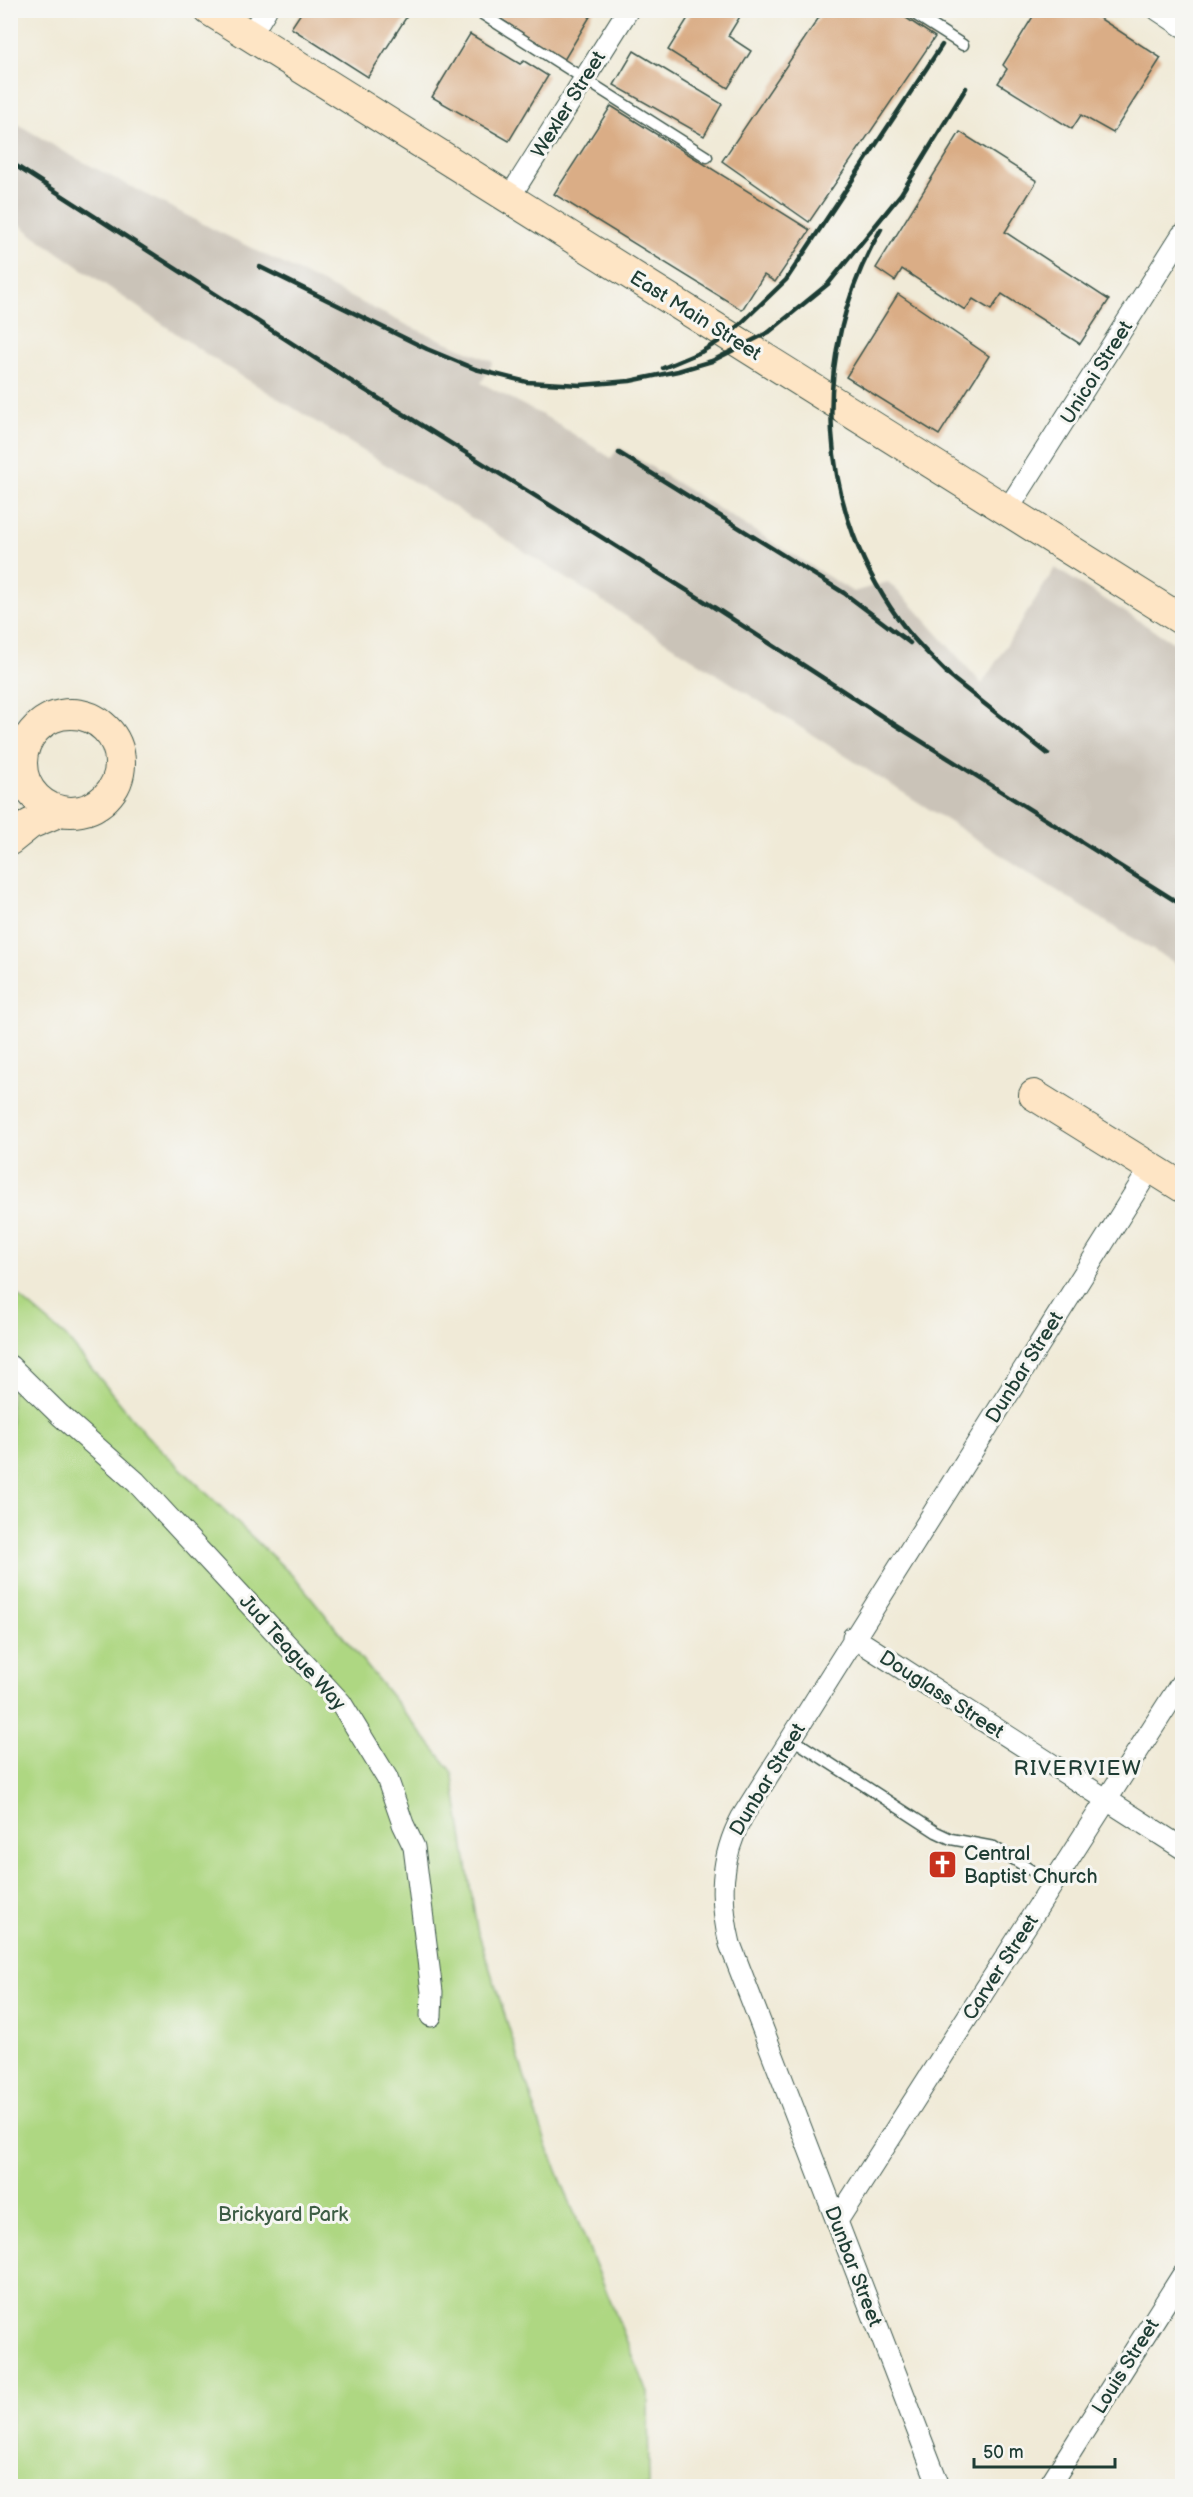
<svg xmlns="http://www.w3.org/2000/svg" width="1193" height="2497" viewBox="0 0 1193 2497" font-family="'Balsamiq Sans',sans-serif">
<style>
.industrial{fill:#cac3b8}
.green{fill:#aed782;stroke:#668a5b;stroke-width:1.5}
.building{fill:#daad86}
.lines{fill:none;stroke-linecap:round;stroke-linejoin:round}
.lane-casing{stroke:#3e574c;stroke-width:13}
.street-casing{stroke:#3e574c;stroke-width:23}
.secondary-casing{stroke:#3e574c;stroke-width:32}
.lane{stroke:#fff;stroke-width:10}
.street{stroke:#fff;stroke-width:21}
.secondary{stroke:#fee5c5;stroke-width:30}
.rail{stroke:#1f3d34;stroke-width:4.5}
.labels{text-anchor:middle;stroke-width:6;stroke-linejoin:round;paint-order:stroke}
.street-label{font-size:20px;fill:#1f3d34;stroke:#f6f6f2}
.poi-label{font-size:20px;fill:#1f3d34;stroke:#f6f6f2;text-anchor:start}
.park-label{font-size:20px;fill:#3c5c44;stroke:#f6f6f2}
.neighbourhood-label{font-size:21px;letter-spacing:1.5px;fill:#1f3d34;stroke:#f6f6f2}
</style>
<rect width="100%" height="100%" fill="#f6f6f2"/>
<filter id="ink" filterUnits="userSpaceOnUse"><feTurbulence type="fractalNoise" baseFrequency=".0167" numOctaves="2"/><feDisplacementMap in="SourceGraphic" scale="12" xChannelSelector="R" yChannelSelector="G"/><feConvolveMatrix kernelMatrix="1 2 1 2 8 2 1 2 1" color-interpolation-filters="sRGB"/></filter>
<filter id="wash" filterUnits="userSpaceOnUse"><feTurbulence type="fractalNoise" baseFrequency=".008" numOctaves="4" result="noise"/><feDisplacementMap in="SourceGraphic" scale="24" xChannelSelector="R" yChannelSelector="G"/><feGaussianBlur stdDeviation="1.35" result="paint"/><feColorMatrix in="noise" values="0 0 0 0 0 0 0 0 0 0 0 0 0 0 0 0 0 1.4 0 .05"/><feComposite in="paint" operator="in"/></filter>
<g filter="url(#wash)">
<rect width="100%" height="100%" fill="#f0ead7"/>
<path class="industrial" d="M11,120l57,34 145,75 200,99 80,34 -12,21 67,35 63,40 8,-11 234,145 35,-10 23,22 71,80 73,-116 127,80v319l-60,-35 -666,-424 -247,-152 -176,-121 -22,-17z"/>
<path class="green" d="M11,1290l55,47 80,98 152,146 154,190 25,158 70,217 101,247 1,93h-638z"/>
<g id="blocks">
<path class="building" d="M303,10h108l-43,67 -77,-49z
M487,10h107l-30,50z
M693,10h51l-16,26 23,15 -23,37 -60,-38z
M824,10h70l41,27 -126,185 -87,-61z
M1037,10h50l74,48 -48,75 -32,-18 -9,14 -74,-46 9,-14 -4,-4z
M470,34l50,30 4,-3 24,15 -39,65 -77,-44z
M634,51l88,53 -18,32 -90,-51z
M611,106l199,124 -35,52 -11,-7 -22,35 -188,-116z
M960,132l77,49 -32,51 104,68 -29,44 -78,-50 -11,16 -18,-11 -8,11 -63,-41 -7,12 -19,-13z
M898,294l91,62 -50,79 -93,-58z"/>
</g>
</g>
<g filter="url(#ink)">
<use href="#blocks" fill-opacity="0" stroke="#3e574c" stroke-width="1.5"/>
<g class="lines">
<defs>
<path id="lane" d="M476,10l231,147
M908,10l55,35
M791,1738l145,94 15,7 43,8 59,37"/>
<path id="street" d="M1158,10l24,16
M250,36l16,-26
M509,198l119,-188
M1008,509l174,-274
M10,1366l50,49 76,67 205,221 46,75 16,46 11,23 18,145 -1,24
M853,1637l329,211
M837,2221l345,-539
M939,2486l-209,-542c-11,-45 -10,-86 12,-127l409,-650
M1049,2486l133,-210"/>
<path id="secondary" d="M209,10l973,610
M22 763a49 49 0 1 1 98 0a49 49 0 1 1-98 0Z
M10,840l20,-16 31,-13
M1034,1095l148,92"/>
</defs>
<use href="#lane" class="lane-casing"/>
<use href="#street" class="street-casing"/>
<use href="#secondary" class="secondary-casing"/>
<use href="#lane" class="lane"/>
<use href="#street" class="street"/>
<use href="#secondary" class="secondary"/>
<path class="rail" d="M10,162l339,218 371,231 177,115 285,179
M881,229c-73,126 -66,283 25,400 13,17 31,33 46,49
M260,267l167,82 48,20 52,13 54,3 49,-4 48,-10 34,-10 57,-29 59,-48 73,-90 65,-106
M663,368l38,-16 28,-17 57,-55 156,-235
M619,453l225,140 66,50
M947,674l101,80"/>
</g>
</g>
<defs>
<symbol id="church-square" viewBox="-11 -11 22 22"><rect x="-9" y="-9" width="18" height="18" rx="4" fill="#c8321e" stroke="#f6f6f2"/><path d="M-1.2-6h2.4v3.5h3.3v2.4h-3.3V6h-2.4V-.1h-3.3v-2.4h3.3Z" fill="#fff"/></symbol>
</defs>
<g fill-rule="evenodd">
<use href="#church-square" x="926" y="1848" width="33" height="33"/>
</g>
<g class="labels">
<g class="street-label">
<text transform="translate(568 104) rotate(-58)" y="7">Wexler Street</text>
<text transform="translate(696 315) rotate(32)" y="7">East Main Street</text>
<text transform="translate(1096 372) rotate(-58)" y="7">Unicoi Street</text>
<text transform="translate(1024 1367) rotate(-58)" y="7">Dunbar Street</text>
<text transform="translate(293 1652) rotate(48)" y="7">Jud Teague Way</text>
<text transform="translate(942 1694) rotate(33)" y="7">Douglass Street</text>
<text transform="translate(767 1779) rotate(-59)" y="7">Dunbar Street</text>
<text transform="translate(1000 1967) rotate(-57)" y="7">Carver Street</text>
<text transform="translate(854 2266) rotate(69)" y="7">Dunbar Street</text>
<text transform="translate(1125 2366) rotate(-58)" y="7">Louis Street</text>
</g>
<g class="poi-label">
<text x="964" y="1860">Central<tspan x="964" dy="23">Baptist Church</tspan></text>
</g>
<g class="park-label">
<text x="283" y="2221">Brickyard Park</text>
</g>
<g class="neighbourhood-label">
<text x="1078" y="1775">RIVERVIEW</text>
</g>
</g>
<rect width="1193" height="2497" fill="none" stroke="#f6f6f2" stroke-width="36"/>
<path d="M974 2458v9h141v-9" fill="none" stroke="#1f3d34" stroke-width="3"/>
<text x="983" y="2458" font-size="18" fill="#1f3d34" stroke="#f6f6f2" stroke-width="4.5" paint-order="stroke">50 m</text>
</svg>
